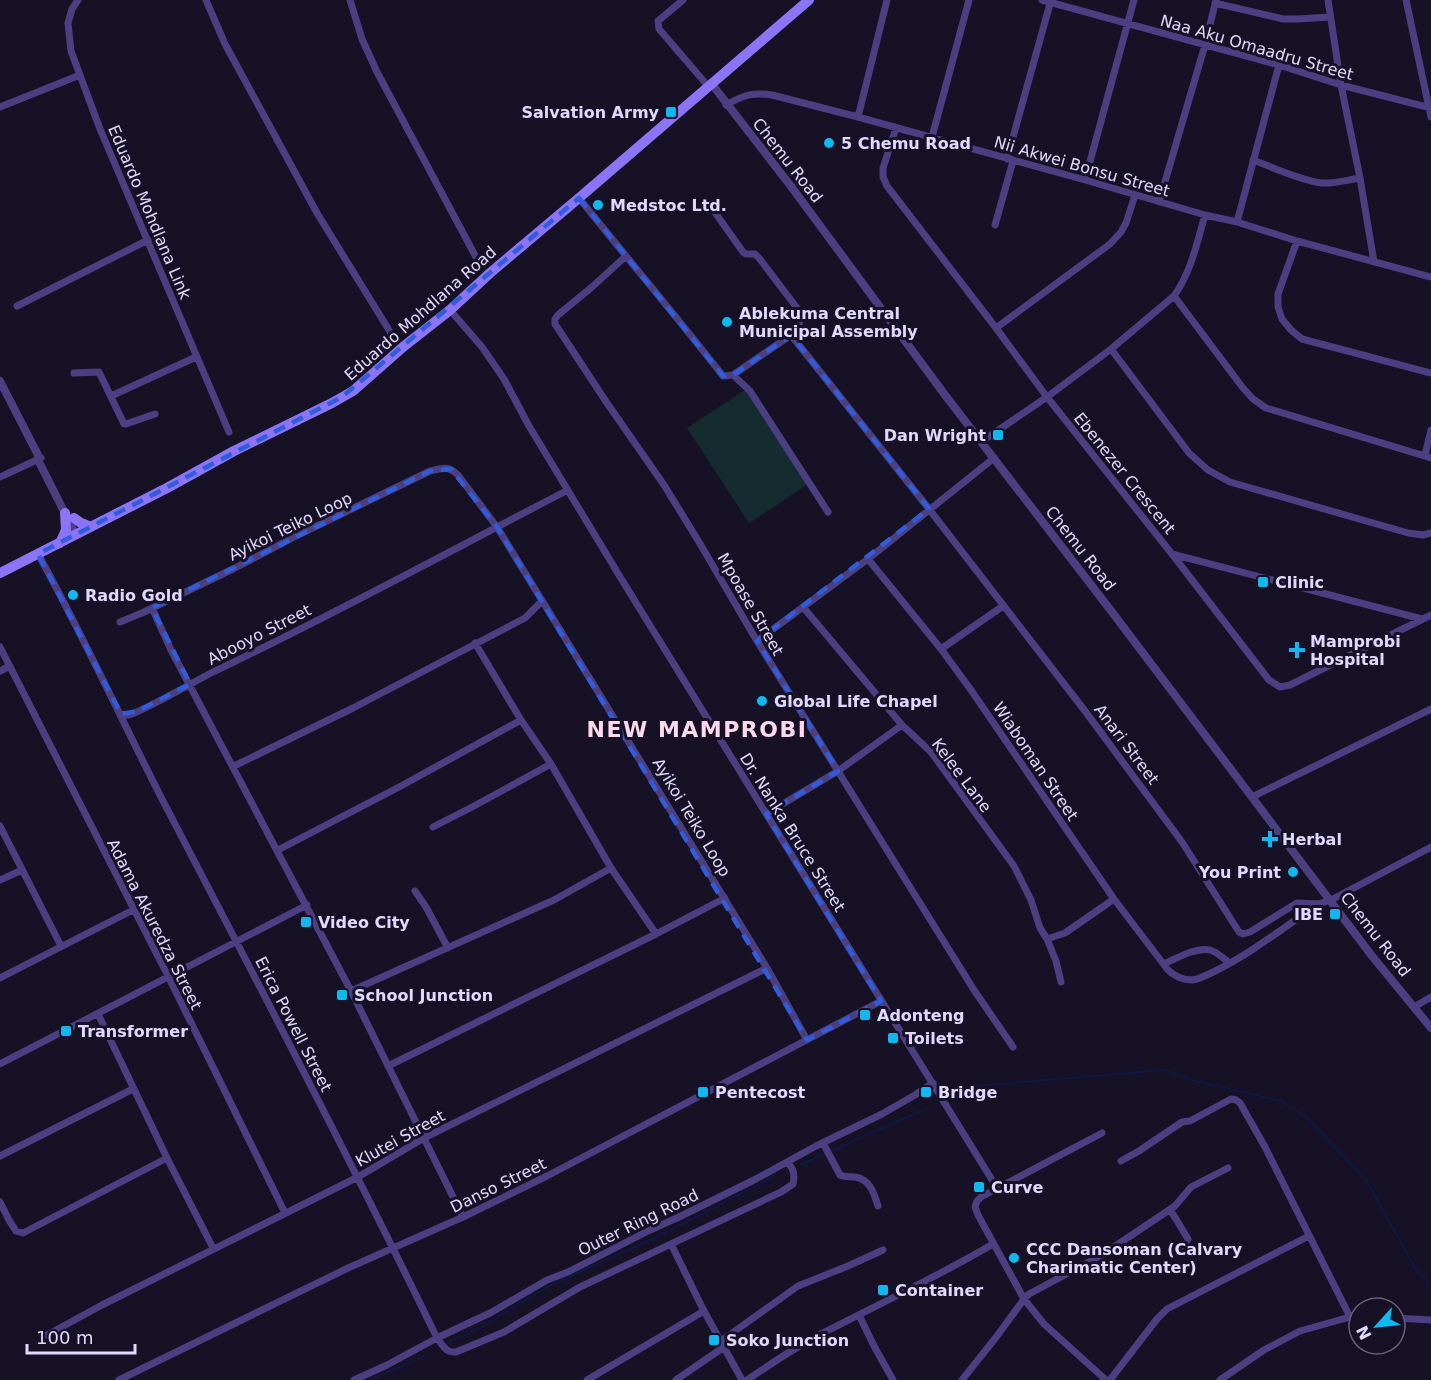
<svg xmlns="http://www.w3.org/2000/svg" width="1431" height="1380" viewBox="0 0 1431 1380" font-family="'DejaVu Sans',sans-serif">
<style>
.green{fill:#142c2f}
.lines{fill:none;stroke-linecap:round;stroke-linejoin:round}
.stream{stroke:#0d1942;stroke-width:2}
.minor{stroke:#4b3f82;stroke-width:7}
.tertiary{stroke:#4b3f82;stroke-width:8}
.secondary{stroke:#8c74f7;stroke-width:10}
.marked{fill:none;stroke:#315cdc;stroke-width:4.5;stroke-dasharray:12 8;stroke-linejoin:round}
.poi-dot{fill:#0fb8f1;stroke:#171126;stroke-width:2}
.labels{text-anchor:middle;stroke-width:6;stroke-linejoin:round;paint-order:stroke}
.street-label{font-size:16px;fill:#e1d8fd;stroke:#171126}
.poi-label{font-size:16px;font-weight:bold;fill:#e1d8fd;stroke:#171126;text-anchor:start}
.district-label{font-size:22px;font-weight:bold;letter-spacing:1.5px;fill:#fddaeb;stroke:#171126}
</style>
<rect width="100%" height="100%" fill="#171126"/>
<path class="green" d="M745,390l62,95 -58,38 -62,-95z"/>
<g class="lines">
<path class="stream" d="M953,1097l23,-11 188,-16 27,10 90,21 24,15 60,62 50,90 16,18
M802,1164l121,-54
M447,1343l34,-16 70,-42 108,-49 113,-58
M370,1380l53,-23"/>
<path class="minor" d="M78,0l-6,9 -4,14 3,28 29,78 129,303
M206,0l19,44 92,169 75,122
M350,0l12,39 15,33 100,187
M683,0l-25,21 1,8 49,57
M1042,0l237,65 62,20 90,23
M1328,0l13,85 19,93 14,84
M1406,0l25,117
M1215,3l68,16h15l32,-2
M726,105c18,-10 26,-13 46,-10l86,22 227,63 120,35 32,7 60,19 134,36
M0,107l80,-32
M858,117l29,-117
M896,128l-13,40v9l4,9 109,142 51,69 125,157 97,126 11,7 10,-2 141,-70
M932,137l37,-137
M1007,159l44,-159
M1253,160c19,7 49,21 69,23 12,1 25,-3 38,-5
M1085,180l49,-180
M579,198c48,60 97,118 144,178l10,-1 58,-40 8,-8 1,-11 -3,-8 -38,-50 -4,-4h-9l-3,-2 -29,-41
M1159,202l46,-157 11,-45
M1237,222l42,-157
M995,225l18,-64
M1297,241l-19,53v13l4,12 9,11 11,9 129,34
M626,256l-34,31 -34,28 -3,4v5l52,79 57,82 35,57 58,99 217,349 39,57
M1174,296l69,92 10,11 13,9 165,50
M17,306l131,-66
M450,310l32,37 22,32 25,47 93,154 375,608
M996,328l114,-84 11,-12 5,-9 9,-28
M791,335l138,174 156,202 97,131 57,90 4,2 7,-2 47,-29 21,1
M1111,349l78,104 19,17 22,12 178,51 15,2 8,-2
M74,373l25,-1 25,52h2l29,-10
M733,375l17,16 78,121
M111,396l85,-39
M981,442l66,-45 64,-48 63,-53c17,-24 23,-53 31,-81
M1425,455l6,-25
M0,477l41,-19
M38,554c45,81 83,165 125,247 93,178 186,356 274,537 6,8 9,15 19,14l48,-20 76,-45 201,-95 12,-8c2,-10 1,-15 -6,-22
M1172,554l250,65
M868,559l73,90 30,41 143,209 54,71c7,7 15,10 25,10 6,-1 12,-4 18,-7 38,-18 72,-45 107,-69l13,-4 100,-53
M803,607l99,118 29,27 83,114 17,34 9,28 7,11 9,22 5,21
M152,608l19,42 180,341 112,226
M120,622l22,-9 91,-44 65,-34 132,-64c13,-3 17,-6 28,4l39,52 270,441 40,72
M757,641l111,-82 126,-101
M475,643l46,77 30,44 60,104 45,66
M0,647l168,329 117,237
M941,649l62,-43
M0,671l10,-5
M121,714l7,1 4,-1c28,-12 54,-28 81,-42 120,-57 237,-121 355,-182
M234,766l119,-58 172,-90 17,-17
M1252,797l179,-88
M766,814l72,-43 64,-46
M0,826l61,120
M433,827l41,-21 77,-42
M278,850l123,-64 120,-66
M0,880l22,-10
M415,891l11,16 22,41
M1047,939l18,-6 49,-34
M1164,964c13,-6 32,-17 46,-14 7,2 14,9 20,13
M0,978l133,-68
M351,991l203,-91 57,-32
M1414,1007l17,-10
M98,1014l69,144 46,90
M0,1064l307,-159
M388,1066l268,-132 69,-36
M1102,1133l-121,64 -4,4 -2,6 3,8 46,84 20,25 62,56
M823,1143l17,32c6,3 9,1 15,2 15,2 19,16 23,29
M0,1156l133,-67
M1121,1161l18,-10 43,-29 8,-1 41,-22 5,1 4,3 25,44 85,170
M0,1202l9,18 7,11 7,2 144,-75
M1170,1210l6,9 12,20 -3,5 -6,4
M671,1244l33,67 38,69
M859,1315l15,31 19,34
M1395,1318l36,2
M47,1335l55,-30 256,-128 66,-39 343,-170
M721,1341l77,-55 50,-20 35,-16
M119,1380l229,-112 115,-51 84,-41 334,-175
M354,1380l33,-15 50,-27 55,-26 55,-32 21,-8 80,-41 31,-14 77,-38 60,-33 66,-32 33,-19 18,-12
M587,1380l117,-69
M676,1380l48,-33
M747,1380c24,-16 48,-33 74,-46 58,-30 116,-57 172,-90
M962,1380l35,-44 27,-37 5,-5 73,-39 73,-49 16,-19 37,-19
M1110,1380l47,-61 10,-10 142,-73
M1220,1380l44,-30 36,-19 50,-14h9"/>
<path class="tertiary" d="M711,83l79,102 155,210 167,217 260,344 59,72
M0,381l38,74v5l38,75"/>
<path class="secondary" d="M74,518l7,5 10,4
M60,543l6,-13 -1,-17
M0,573l167,-85 67,-37 98,-48 21,-12 50,-44 47,-37 40,-37 89,-75 230,-198"/>
</g>
<path class="marked" d="M579,198l144,178 10,-1 58,-40 138,174 -172,132 81,130 -72,43 115,187 -74,39 -310,-513 -46,-58 -21,2 -278,137 38,76 -52,27 -17,3 -83,-160 304,-157z"/>
<g class="poi-dot">
<rect x="665" y="106" width="12" height="12" rx="3"/>
<circle cx="829" cy="143" r="6"/>
<circle cx="598" cy="205" r="6"/>
<circle cx="727" cy="322" r="6"/>
<rect x="992" y="429" width="12" height="12" rx="3"/>
<rect x="1257" y="576" width="12" height="12" rx="3"/>
<circle cx="73" cy="595" r="6"/>
<path d="M1294 641h6v6h6v6h-6v6h-6v-6h-6v-6h6z"/>
<circle cx="762" cy="701" r="6"/>
<path d="M1267 830h6v6h6v6h-6v6h-6v-6h-6v-6h6z"/>
<circle cx="1293" cy="872" r="6"/>
<rect x="1329" y="908" width="12" height="12" rx="3"/>
<rect x="300" y="916" width="12" height="12" rx="3"/>
<rect x="336" y="989" width="12" height="12" rx="3"/>
<rect x="859" y="1009" width="12" height="12" rx="3"/>
<rect x="60" y="1025" width="12" height="12" rx="3"/>
<rect x="887" y="1032" width="12" height="12" rx="3"/>
<rect x="697" y="1086" width="12" height="12" rx="3"/>
<rect x="920" y="1086" width="12" height="12" rx="3"/>
<rect x="973" y="1181" width="12" height="12" rx="3"/>
<circle cx="1014" cy="1258" r="6"/>
<rect x="877" y="1284" width="12" height="12" rx="3"/>
<rect x="708" y="1334" width="12" height="12" rx="3"/>
</g>
<g class="labels">
<g class="street-label">
<text transform="translate(1257 47) rotate(16)" y="6">Naa Aku Omaadru Street</text>
<text transform="translate(788 160) rotate(52)" y="6">Chemu Road</text>
<text transform="translate(1082 166) rotate(16)" y="6">Nii Akwei Bonsu Street</text>
<text transform="translate(150 212) rotate(67)" y="6">Eduardo Mohdlana Link</text>
<text transform="translate(420 313) rotate(-41)" y="6">Eduardo Mohdlana Road</text>
<text transform="translate(1125 473) rotate(51)" y="6">Ebenezer Crescent</text>
<text transform="translate(290 526) rotate(-26)" y="6">Ayikoi Teiko Loop</text>
<text transform="translate(1081 548) rotate(52)" y="6">Chemu Road</text>
<text transform="translate(751 604) rotate(60)" y="6">Mpoase Street</text>
<text transform="translate(259 634) rotate(-27)" y="6">Abooyo Street</text>
<text transform="translate(1127 744) rotate(53)" y="6">Anari Street</text>
<text transform="translate(1036 761) rotate(56)" y="6">Wiaboman Street</text>
<text transform="translate(962 775) rotate(53)" y="6">Kelee Lane</text>
<text transform="translate(692 817) rotate(59)" y="6">Ayikoi Teiko Loop</text>
<text transform="translate(793 832) rotate(58)" y="6">Dr. Nanka Bruce Street</text>
<text transform="translate(155 924) rotate(63)" y="6">Adama Akuredza Street</text>
<text transform="translate(1376 934) rotate(52)" y="6">Chemu Road</text>
<text transform="translate(294 1024) rotate(63)" y="6">Erica Powell Street</text>
<text transform="translate(400 1138) rotate(-29)" y="6">Klutei Street</text>
<text transform="translate(498 1185) rotate(-26)" y="6">Danso Street</text>
<text transform="translate(638 1222) rotate(-26)" y="6">Outer Ring Road</text>
</g>
<g class="poi-label">
<text x="659" y="118" text-anchor="end">Salvation Army</text>
<text x="841" y="149">5 Chemu Road</text>
<text x="610" y="211">Medstoc Ltd.</text>
<text x="739" y="319">Ablekuma Central<tspan x="739" dy="18">Municipal Assembly</tspan></text>
<text x="986" y="441" text-anchor="end">Dan Wright</text>
<text x="1275" y="588">Clinic</text>
<text x="85" y="601">Radio Gold</text>
<text x="1310" y="647">Mamprobi<tspan x="1310" dy="18">Hospital</tspan></text>
<text x="774" y="707">Global Life Chapel</text>
<text x="1282" y="845">Herbal</text>
<text x="1281" y="878" text-anchor="end">You Print</text>
<text x="1323" y="920" text-anchor="end">IBE</text>
<text x="318" y="928">Video City</text>
<text x="354" y="1001">School Junction</text>
<text x="877" y="1021">Adonteng</text>
<text x="78" y="1037">Transformer</text>
<text x="905" y="1044">Toilets</text>
<text x="715" y="1098">Pentecost</text>
<text x="938" y="1098">Bridge</text>
<text x="991" y="1193">Curve</text>
<text x="1026" y="1255">CCC Dansoman (Calvary<tspan x="1026" dy="18">Charimatic Center)</tspan></text>
<text x="895" y="1296">Container</text>
<text x="726" y="1346">Soko Junction</text>
</g>
<g class="district-label">
<text x="697" y="737">NEW MAMPROBI</text>
</g>
</g>
<g transform="translate(1377 1326) rotate(243)"><circle r="28" fill="#171126" stroke="#68617c" stroke-width="1.5"/>
<path d="M0-4.5L10 22L0 15L-10 22Z" fill="#0fb8f1"/>
<text y="-9" font-size="16" font-weight="bold" text-anchor="middle" fill="#e1d8fd">N</text>
</g>
<path d="M27 1344v9h108v-9" fill="none" stroke="#e1d8fd" stroke-width="3"/>
<text x="36" y="1344" font-size="18" fill="#e1d8fd" stroke="#171126" stroke-width="4.5" paint-order="stroke">100 m</text>
</svg>
